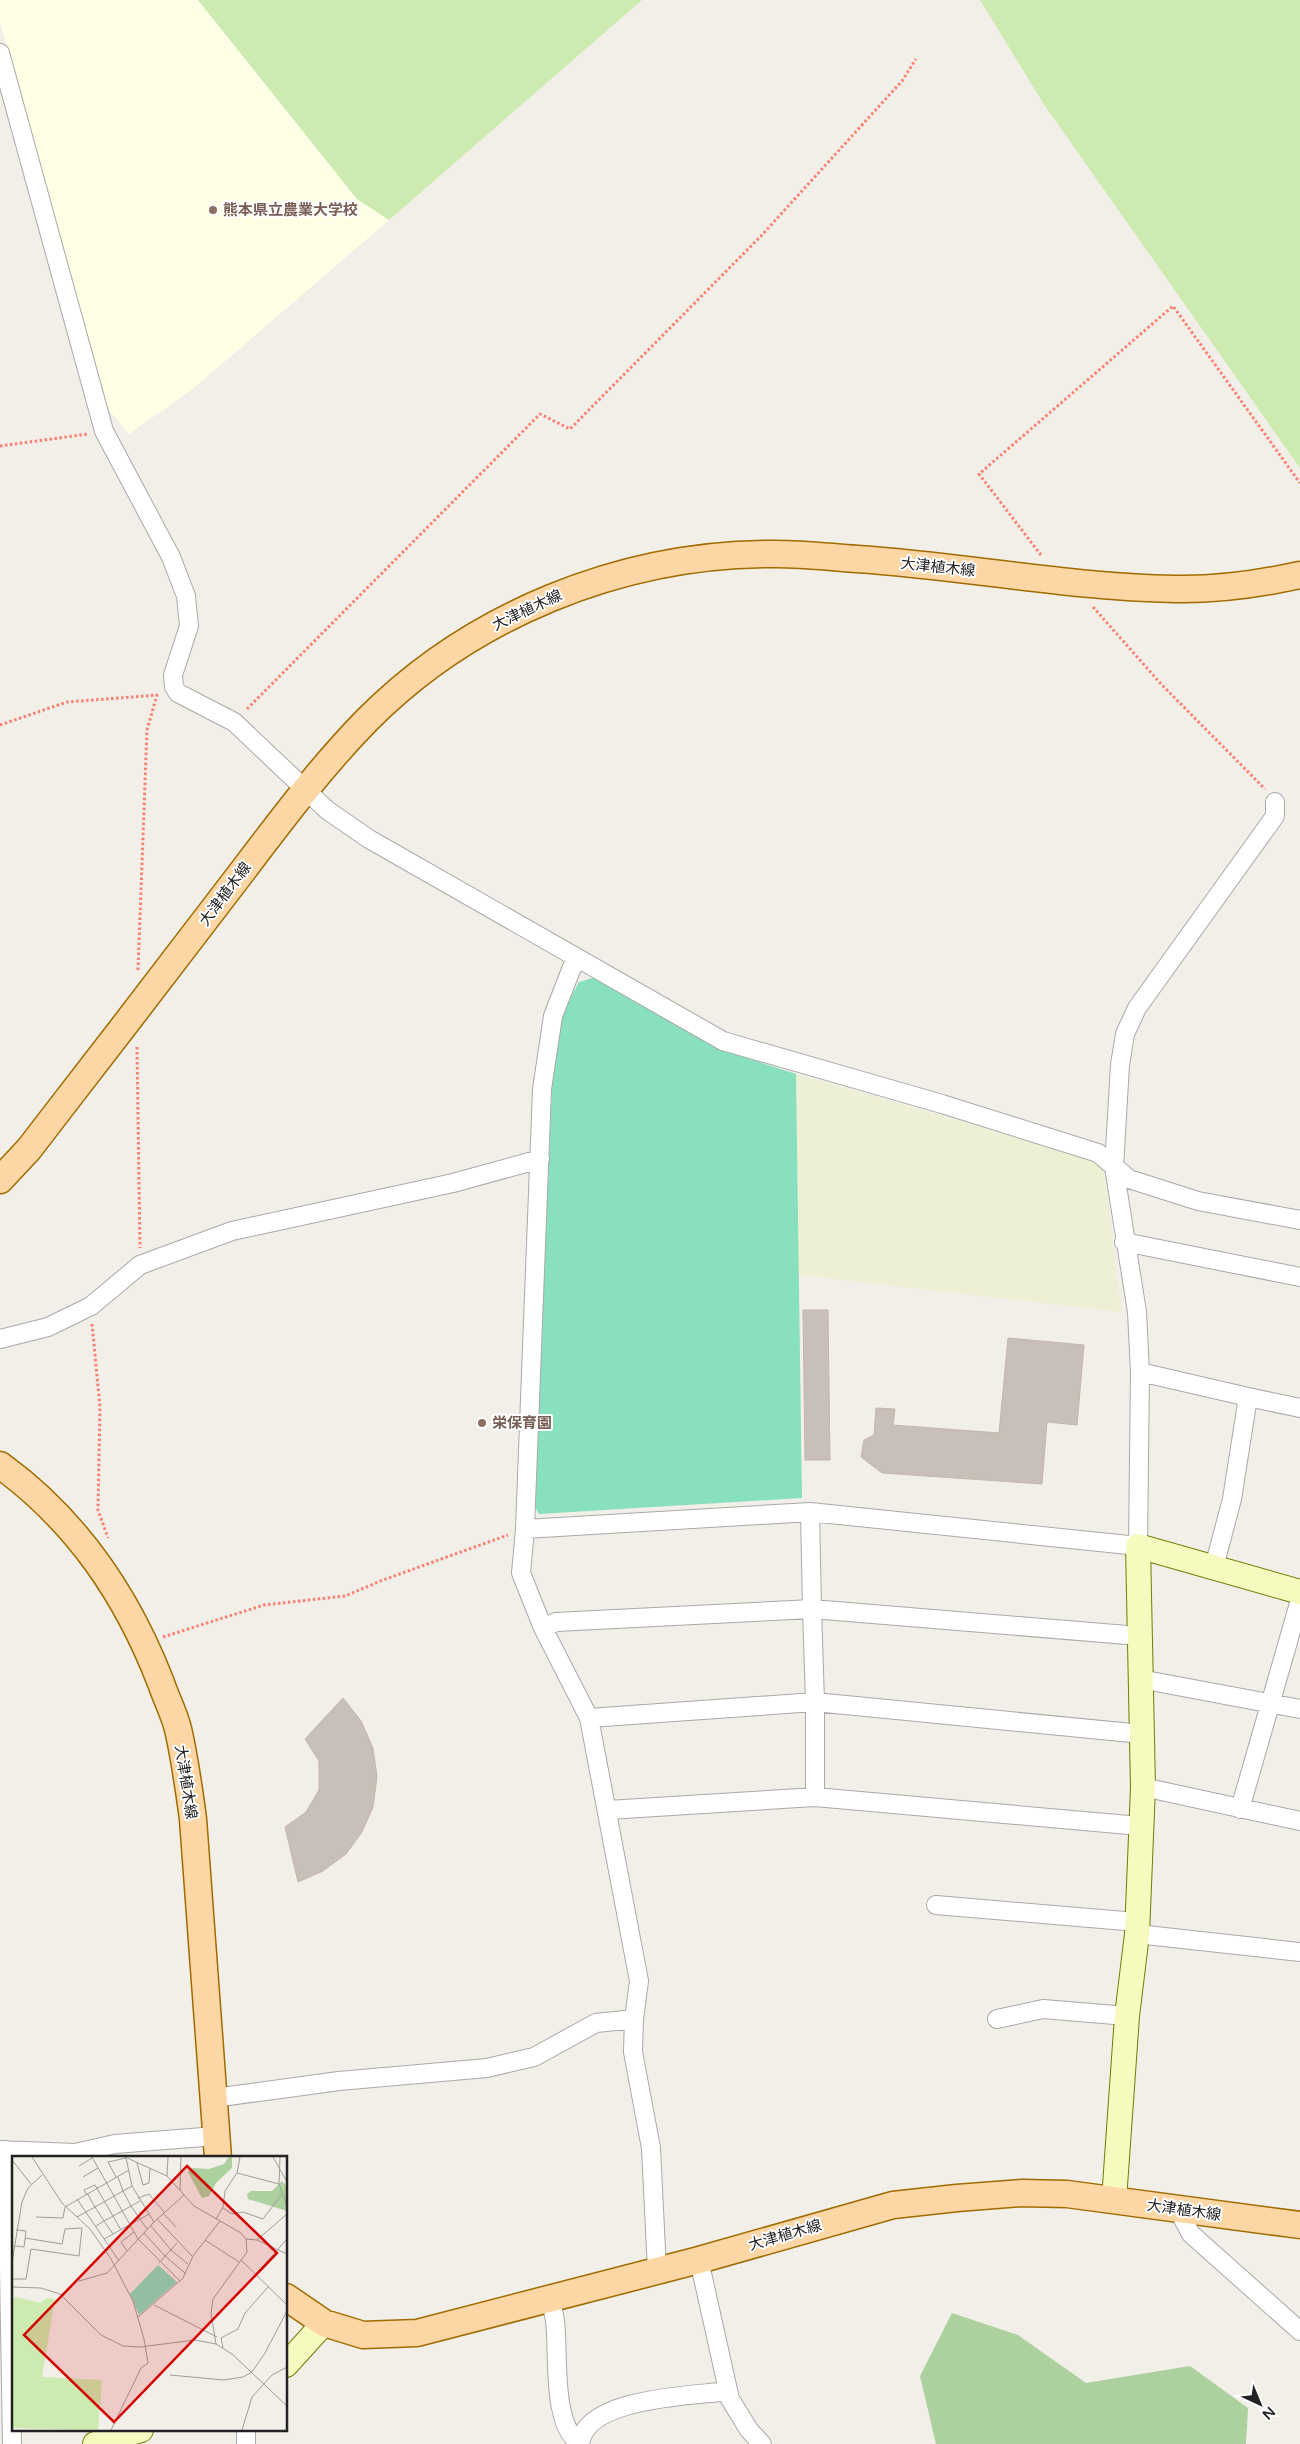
<svg xmlns="http://www.w3.org/2000/svg" width="1300" height="2444" viewBox="0 0 1300 2444" font-family="'Varela Round','Noto Sans JP',sans-serif">
<style>
.education{fill:#ffffe5}
.farmland{fill:#eef0d5}
.grass{fill:#cdebb0}
.forest{fill:#add19e}
.pitch{fill:#88e0be}
.building{fill:#c7bfb8;stroke:#c4b6ab}
.lines{fill:none;stroke-linecap:round;stroke-linejoin:round}
.street-casing{stroke:#a9a9a9;stroke-width:20}
.secondary-casing{stroke:#707d05;stroke-width:26}
.primary-casing{stroke:#a06b00;stroke-width:29}
.path{stroke:#fa8072;stroke-width:3;stroke-dasharray:2.5 2.5;stroke-linecap:butt}
.street{stroke:#fff;stroke-width:18}
.secondary{stroke:#f7fabf;stroke-width:24}
.primary{stroke:#fcd6a4;stroke-width:26}
.education-dot{fill:#8d6e63;stroke:#fff;stroke-width:2}
.labels{text-anchor:middle;stroke-width:4;stroke-linejoin:round;paint-order:stroke}
.education-label{font-size:15px;font-weight:bold;fill:#785e54;stroke:#fff;text-anchor:start}
.street-label{font-size:15px;fill:#222;stroke:#fff}
.inset-road{fill:none;stroke:#9f9d99;stroke-width:1}
.view{fill:#d40000;fill-opacity:0.15;stroke:#d40000;stroke-width:2.5}
.inset-edge{fill:none;stroke:#222;stroke-width:2.5}
</style>
<rect width="100%" height="100%" fill="#f2efe9"/>
<path class="education" d="M0,0h198l159,199 32,21 -195,168 -65,46 -20,-24 -109,-388z"/>
<path class="farmland" d="M796,1074l296,85 12,12 17,141 -322,-37z"/>
<path class="grass" d="M198,0h444l-253,220 -32,-21z
M980,0h320v468l-255,-362z"/>
<path class="forest" d="M952,2313l66,22 68,48 104,-17 58,42 -2,36h-310l-16,-68z"/>
<path class="pitch" d="M596,977l123,72 77,25 6,424 -263,16 -5,-9 18,-418 8,-70 19,-35z"/>
<path class="building" d="M803,1310h25l2,150h-25z
M1008,1338l76,7 -7,80 -30,-3 -5,62 -160,-11 -21,-16 3,-17 10,-5 2,-27 19,1 -2,16 106,8z
M343,1698l18,23 12,27 4,29 -4,30 -11,25 -16,22 -23,17 -25,11 -13,-55 21,-15 13,-22v-29l-14,-22z"/>
<g class="lines">
<defs>
<path id="street" d="M0,53l104,378 67,126 15,39 3,30 -16,49 1,12 4,6 56,29 93,88 42,29 354,202 219,63 156,49 31,26 69,22 102,19
M576,957l-23,59 -11,73 -17,440 -4,44 22,55 46,90 50,263 -5,38 -1,33 18,96 6,122
M1124,1242l176,35
M0,1339l48,-12 43,-21 49,-41 92,-34 221,-48 87,-24
M1140,1372l108,25 -16,102 -18,68
M1248,1397l52,11
M525,1529l285,-17 328,34 2,-174 -3,-60 -23,-145 6,-102 5,-31 12,-26 138,-192v-14
M543,1628l13,-6 256,-13 -2,-97
M1139,1636l-327,-27 3,93 327,32
M1140,1679l160,30
M589,1718l226,-16v95
M1143,1787l157,34
M1240,1809l60,-209
M608,1810l207,-13 325,29
M936,1905l201,17
M1137,1934l163,18
M997,2019l46,-10 84,7
M214,2098l125,-17 148,-13 47,-11 62,-34 38,-4
M0,2150l75,3 40,-9 101,-8
M7,2150l5,294
M1177,2208l14,26 109,97
M699,2260l31,139 19,31 13,14
M550,2299c2,7 4,15 5,22 4,30 -4,105 25,122
M246,2430v14
M580,2444c5,-47 113,-48 148,-53"/>
<path id="secondary" d="M1114,2200l13,-184 10,-82 6,-147 -5,-241 162,46
M286,2365l38,-42
M95,2444l46,-14"/>
<path id="primary" d="M0,1180l29,-31 30,-39c59,-76 118,-153 176,-229 42,-55 83,-111 132,-161 104,-105 253,-165 401,-166 30,-1 60,3 89,5 106,7 211,28 318,30 42,1 84,-5 125,-14
M0,1465c77,56 127,130 161,218 5,15 13,30 17,46 7,30 11,60 15,90l25,339
M286,2297l38,26 39,12 54,-2 282,-73 194,-55 64,-7 65,-5 45,1 233,31"/>
</defs>
<use href="#street" class="street-casing"/>
<use href="#secondary" class="secondary-casing"/>
<use href="#primary" class="primary-casing"/>
<path class="path" d="M0,446l88,-12
M1041,555l-62,-81 194,-168 127,177
M1093,607l69,78 103,104
M247,709l293,-295 30,15 191,-193 141,-155 14,-22
M0,725l67,-23 91,-7
M138,970l9,-240 10,-35
M137,1047l3,201
M92,1324l8,83 -2,103 10,28
M163,1637l101,-32 81,-9 38,-16 125,-45"/>
<use href="#street" class="street"/>
<use href="#secondary" class="secondary"/>
<use href="#primary" class="primary"/>
</g>
<g class="education-dot">
<circle cx="213" cy="210" r="5"/>
<circle cx="482" cy="1423" r="5"/>
</g>
<g class="labels">
<g class="education-label">
<text x="223" y="215">熊本県立農業大学校</text>
<text x="492" y="1428">栄保育園</text>
</g>
<g class="street-label">
<text transform="translate(938 567) rotate(6)" y="5">大津植木線</text>
<text transform="translate(527 610) rotate(-25)" y="5">大津植木線</text>
<text transform="translate(225 894) rotate(-53)" y="5">大津植木線</text>
<text transform="translate(186 1782) rotate(81)" y="5">大津植木線</text>
<text transform="translate(1184 2210) rotate(8)" y="5">大津植木線</text>
<text transform="translate(785 2235) rotate(-16)" y="5">大津植木線</text>
</g>
</g>
<g transform="translate(12 2156)">
<rect width="275" height="275" fill="#f2efe9"/>
<path d="M5,141l24,6 6,-5 8,1 -13,78 60,3 -4,50 -86,-2v-130z" fill="#cdebb0"/>
<path d="M217,1h3v11l-16,15 -7,13 -7,2 -14,-26 5,-4 16,1 15,-5zM270,25l5,6v24l-39,-12 -1,-5 4,-3h21z" fill="#add19e"/>
<path d="M146,109l19,17 -38,33 -9,-21z" fill="#88e0be"/>
<path class="inset-road" d="M20,1l30,46 28,26 21,30 22,42 11,38 4,24 -7,5 -30,62M80,1l46,82 42,42M113,1l42,19 27,30 47,27 5,6 1,13 -34,47 -2,14 5,31M261,1l14,25M268,1l-1,27 8,22M114,2l6,28 22,36M0,4l19,24M125,7l6,22 6,-2 1,-14M67,10l13,-8M225,17l42,11M155,20l1,-19M71,21l15,-9M104,21l-8,-15 18,-4M106,21l5,14 9,-5M168,34l1,-33M74,38l-2,-4 11,-5 26,45M126,42l11,-4 15,18M65,43l42,62M128,45l-9,5 16,23M211,52l9,6 11,-2 20,7 19,-25M151,57l13,14M24,61l27,1 2,-11 64,-37M65,61l18,-10 -8,-14M145,63l35,37M204,63l7,-12 2,-16 12,-18 3,-16M84,70l8,-5 27,-15 -8,-15 -28,16 9,14 9,13M132,77l21,23 6,-6 -20,-24M92,83l45,-25M234,83l11,1 30,14M193,84l34,22M245,84l30,-26M165,87l-6,7 17,14M3,90l9,1 2,-16 -10,-1M115,95l-6,-9 13,-10M229,104l46,45M0,106l10,-60 6,-14 14,-13M147,107l6,-7 20,17M245,117l30,-34M0,123h14l5,-30 48,7 3,-28 -17,1 -3,15 -37,-6M67,125l28,-8 47,-51 30,-27M0,131l29,1 19,6 41,41 22,11 17,1 55,-7 21,4 16,10 55,52M142,149l63,32M126,161l45,-39 10,-22 27,-35M211,192l-2,-10 17,-9 7,-16 24,-27M158,219l54,5 19,-3 9,-5 13,-19 22,-42M230,274l10,-33 20,-22 15,-8"/>
<path class="view" d="M175,10l90,87 -163,169 -90,-87z"/>
<rect width="275" height="275" class="inset-edge"/>
</g>
<g transform="translate(1260 2404) rotate(136)" stroke="#ffffff" stroke-width="4" paint-order="stroke">
<path d="M0-4L9 19L0 12L-9 19Z" fill="#222222"/>
<text y="-8" font-size="14" font-weight="bold" text-anchor="middle" fill="#222222">N</text>
</g>
</svg>
